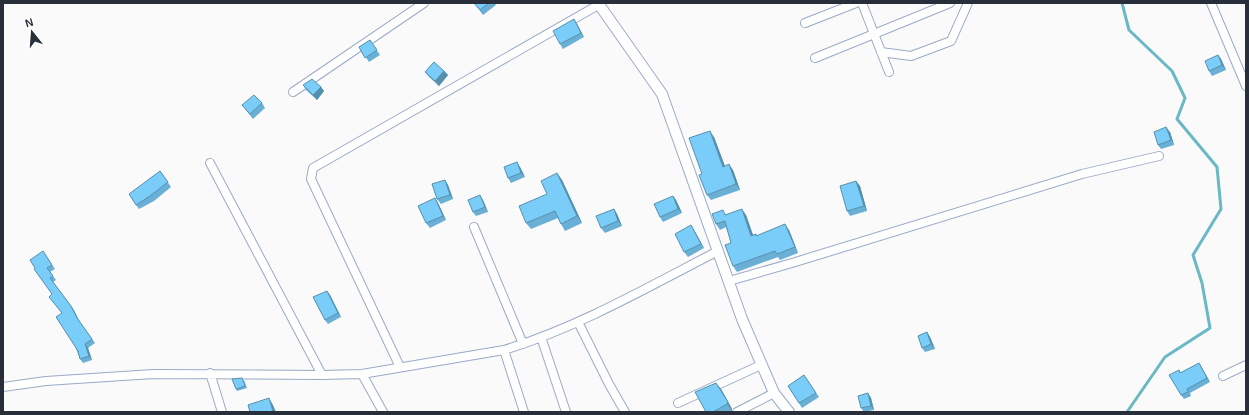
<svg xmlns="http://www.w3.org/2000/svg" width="1249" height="415" viewBox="0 0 1249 415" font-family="Helvetica,sans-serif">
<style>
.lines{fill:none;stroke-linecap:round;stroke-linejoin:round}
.stream{stroke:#6ab8c4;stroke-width:3}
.minor-casing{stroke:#99aac7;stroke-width:10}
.tertiary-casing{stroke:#99aac7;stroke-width:12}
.minor{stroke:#fff;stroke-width:8}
.tertiary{stroke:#fff;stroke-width:10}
.wall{fill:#6ab0d6}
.shaded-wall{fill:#5690ae}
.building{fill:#7bcdf9;stroke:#5690ae}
</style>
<rect width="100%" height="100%" fill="#fafafa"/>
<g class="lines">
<path class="stream" d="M1122,3l7,27 43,41 13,27 -8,21 40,48 4,42 -28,46 9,28 8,45 -45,29 -38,55"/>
<defs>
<path id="minor" d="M862,3l27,69
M1211,3l35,83
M805,23l51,-20
M881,52l30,4 40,-15 17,-38
M815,58l135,-55
M293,92l131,-89
M210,163l112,212
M474,227l49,117
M729,281l63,-18 290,-89 77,-18
M578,322l31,62 16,28
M541,337l25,75
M504,350l20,62
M400,367l-89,-188 2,-11 287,-164
M210,373l12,39
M362,374l21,38
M1223,376l23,-11
M3,387l43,-6 107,-7 169,1 40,-1 142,-24c75,-23 144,-63 214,-99
M678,403l83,-38
M737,412l37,-19"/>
<path id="tertiary" d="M598,3l64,91 80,225 32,74 15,19"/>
</defs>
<use href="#minor" class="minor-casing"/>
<use href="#tertiary" class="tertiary-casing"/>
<use href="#minor" class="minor"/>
<use href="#tertiary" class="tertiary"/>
</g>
<path class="wall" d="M474,3h21l1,2 -13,10z
M577,24l7,13 -21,12 -3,-5z
M370,40l10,15 -11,7 -10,-15z
M1218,55l3,4 5,11 -14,6 -3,-5z
M444,71l4,4 -9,11 -10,-9 -4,-5z
M303,85l18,2 3,4 -7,9 -11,-10z
M262,103l3,5 -12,11 -11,-14z
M1170,132l4,13 -13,4 -3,-4z
M714,137l11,29 8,4 7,20 -29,10 -4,-5 -5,-21z
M520,167l5,10 -14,6 -3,-5z
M160,171l11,16 -17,14 -15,8 -3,-4z
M557,173l5,7 20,43 -17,8 -4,-7 -3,-6 -27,11 -5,-6 21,-29z
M445,180l3,5 5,14 -12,5 -4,-5z
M856,181l4,5 7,25 -17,5 -3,-5z
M673,196l3,4 6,13 -19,9 -3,-5z
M435,198l3,5 8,17 -16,8 -4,-5z
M483,200l5,12 -12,4 -3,-4z
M614,209l3,5 5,12 -17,7 -4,-5z
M726,214l20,1 7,20 3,-1 1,2 32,-6 9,23 -18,7 -2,-3 -41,15 -4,-6 -2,-23 -5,-16 -6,3 -4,-6z
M691,225l3,5 10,18 -16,9 -4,-5z
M43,251l12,18 -5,3 6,8 -3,2 21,28 6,12 15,21 -7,5 4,12 -9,3 -3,-4 -18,-46 -10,-19z
M327,291l3,4 11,22 -13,7 -3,-4z
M927,332l3,5 5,12 -10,3 -3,-4z
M1199,363l3,5 8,14 -20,11 1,3 -7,3 -3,-4 -2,-25 2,3z
M804,375l15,22 -17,11 -14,-22z
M244,380l3,8 -10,3 -1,-2z
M721,389l11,20v2l-2,1h-24z
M868,393l3,5 3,12 -10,2 -3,-4z"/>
<path class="shaded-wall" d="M574,19l3,5 7,13 -3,-4z
M1218,55l3,4 5,11 -4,-5z
M444,71l4,4 -9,11 -4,-5z
M321,87l3,4 -7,9 -4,-5z
M1166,127l4,5 4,13 -3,-5z
M710,131l4,6 13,35 -4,-5z
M517,162l3,5 5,10 -4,-4z
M729,164l4,6 7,20 -4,-6z
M557,173l5,7 20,43 -5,-7z
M445,180l3,5 5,14 -3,-4z
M856,181l4,5 7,25 -3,-5z
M480,195l3,5 5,12 -3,-5z
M673,196l3,4 6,13 -4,-4z
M435,198l3,5 8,17 -3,-4z
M614,209l3,5 5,12 -4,-5z
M742,209l4,6 9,26 -4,-5z
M785,224l4,6 9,23 -3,-6z
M691,225l3,5 10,18 -3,-4z
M327,291l3,4 11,22 -3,-4z
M927,332l3,5 5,12 -4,-5z
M85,344l3,4 4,12 -3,-4z
M1199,363l3,5 8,14 -3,-4z
M716,383l5,6 11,20v2l-5,-7z
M868,393l3,5 3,12 -3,-4z
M269,398l4,7 3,7h-3z"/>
<path class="building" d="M474,3h15l-9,7z
M574,19l7,14 -21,11 -7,-13z
M370,40l7,10 -12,8 -6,-11z
M1218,55l4,10 -13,6 -4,-10z
M434,62l10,9 -9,10 -10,-9z
M312,79l9,8 -8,8 -10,-10z
M254,95l8,8 -12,11 -8,-9z
M1166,127l5,13 -13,5 -4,-13z
M710,131l13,36 6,-3 7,20 -29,11 -8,-20 3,-1 -13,-36z
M517,162l4,11 -13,5 -4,-11z
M160,171l8,11 -18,14 -14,9 -7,-11z
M557,173l20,43 -16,8 -6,-13 -29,12 -7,-17 28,-12 -6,-13z
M445,180l5,15 -13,4 -5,-15z
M856,181l8,25 -17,5 -7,-25z
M480,195l5,12 -12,5 -5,-12z
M673,196l5,13 -18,8 -6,-13z
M435,198l8,18 -17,7 -8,-17z
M614,209l4,12 -17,7 -5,-12z
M742,209l9,27 5,-2v2l29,-12 10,23 -18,7 -2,-3 -42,15 -8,-21 6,-2 -6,-22 -9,3 -4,-10 11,-4 2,5z
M691,225l10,19 -17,8 -9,-18z
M43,251l9,14 -5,3 6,8 -3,2 21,28 6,12 15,21 -7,5 4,12 -9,3 -2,-8 -22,-34 6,-4 -13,-16 3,-3 -18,-25 1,-1 -5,-8z
M327,291l11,22 -13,7 -12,-23z
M927,332l4,12 -9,4 -4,-12z
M1199,363l8,15 -20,11 1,3 -7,3 -12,-20 10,-5 1,3z
M804,375l12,18 -17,10 -11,-17z
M242,378l3,8 -9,3 -4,-10z
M716,383l12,19 -1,2 -14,8h-7l-11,-20z
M868,393l3,13 -10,2 -3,-12z
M269,398l4,14h-23l-2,-7z"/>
<rect width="1249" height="415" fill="none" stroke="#282e3a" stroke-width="8"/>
<g transform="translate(32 32) rotate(343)" stroke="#ffffff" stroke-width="3" paint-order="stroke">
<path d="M0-3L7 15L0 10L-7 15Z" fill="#282e3a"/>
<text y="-6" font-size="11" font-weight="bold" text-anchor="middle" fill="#282e3a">N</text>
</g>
</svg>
